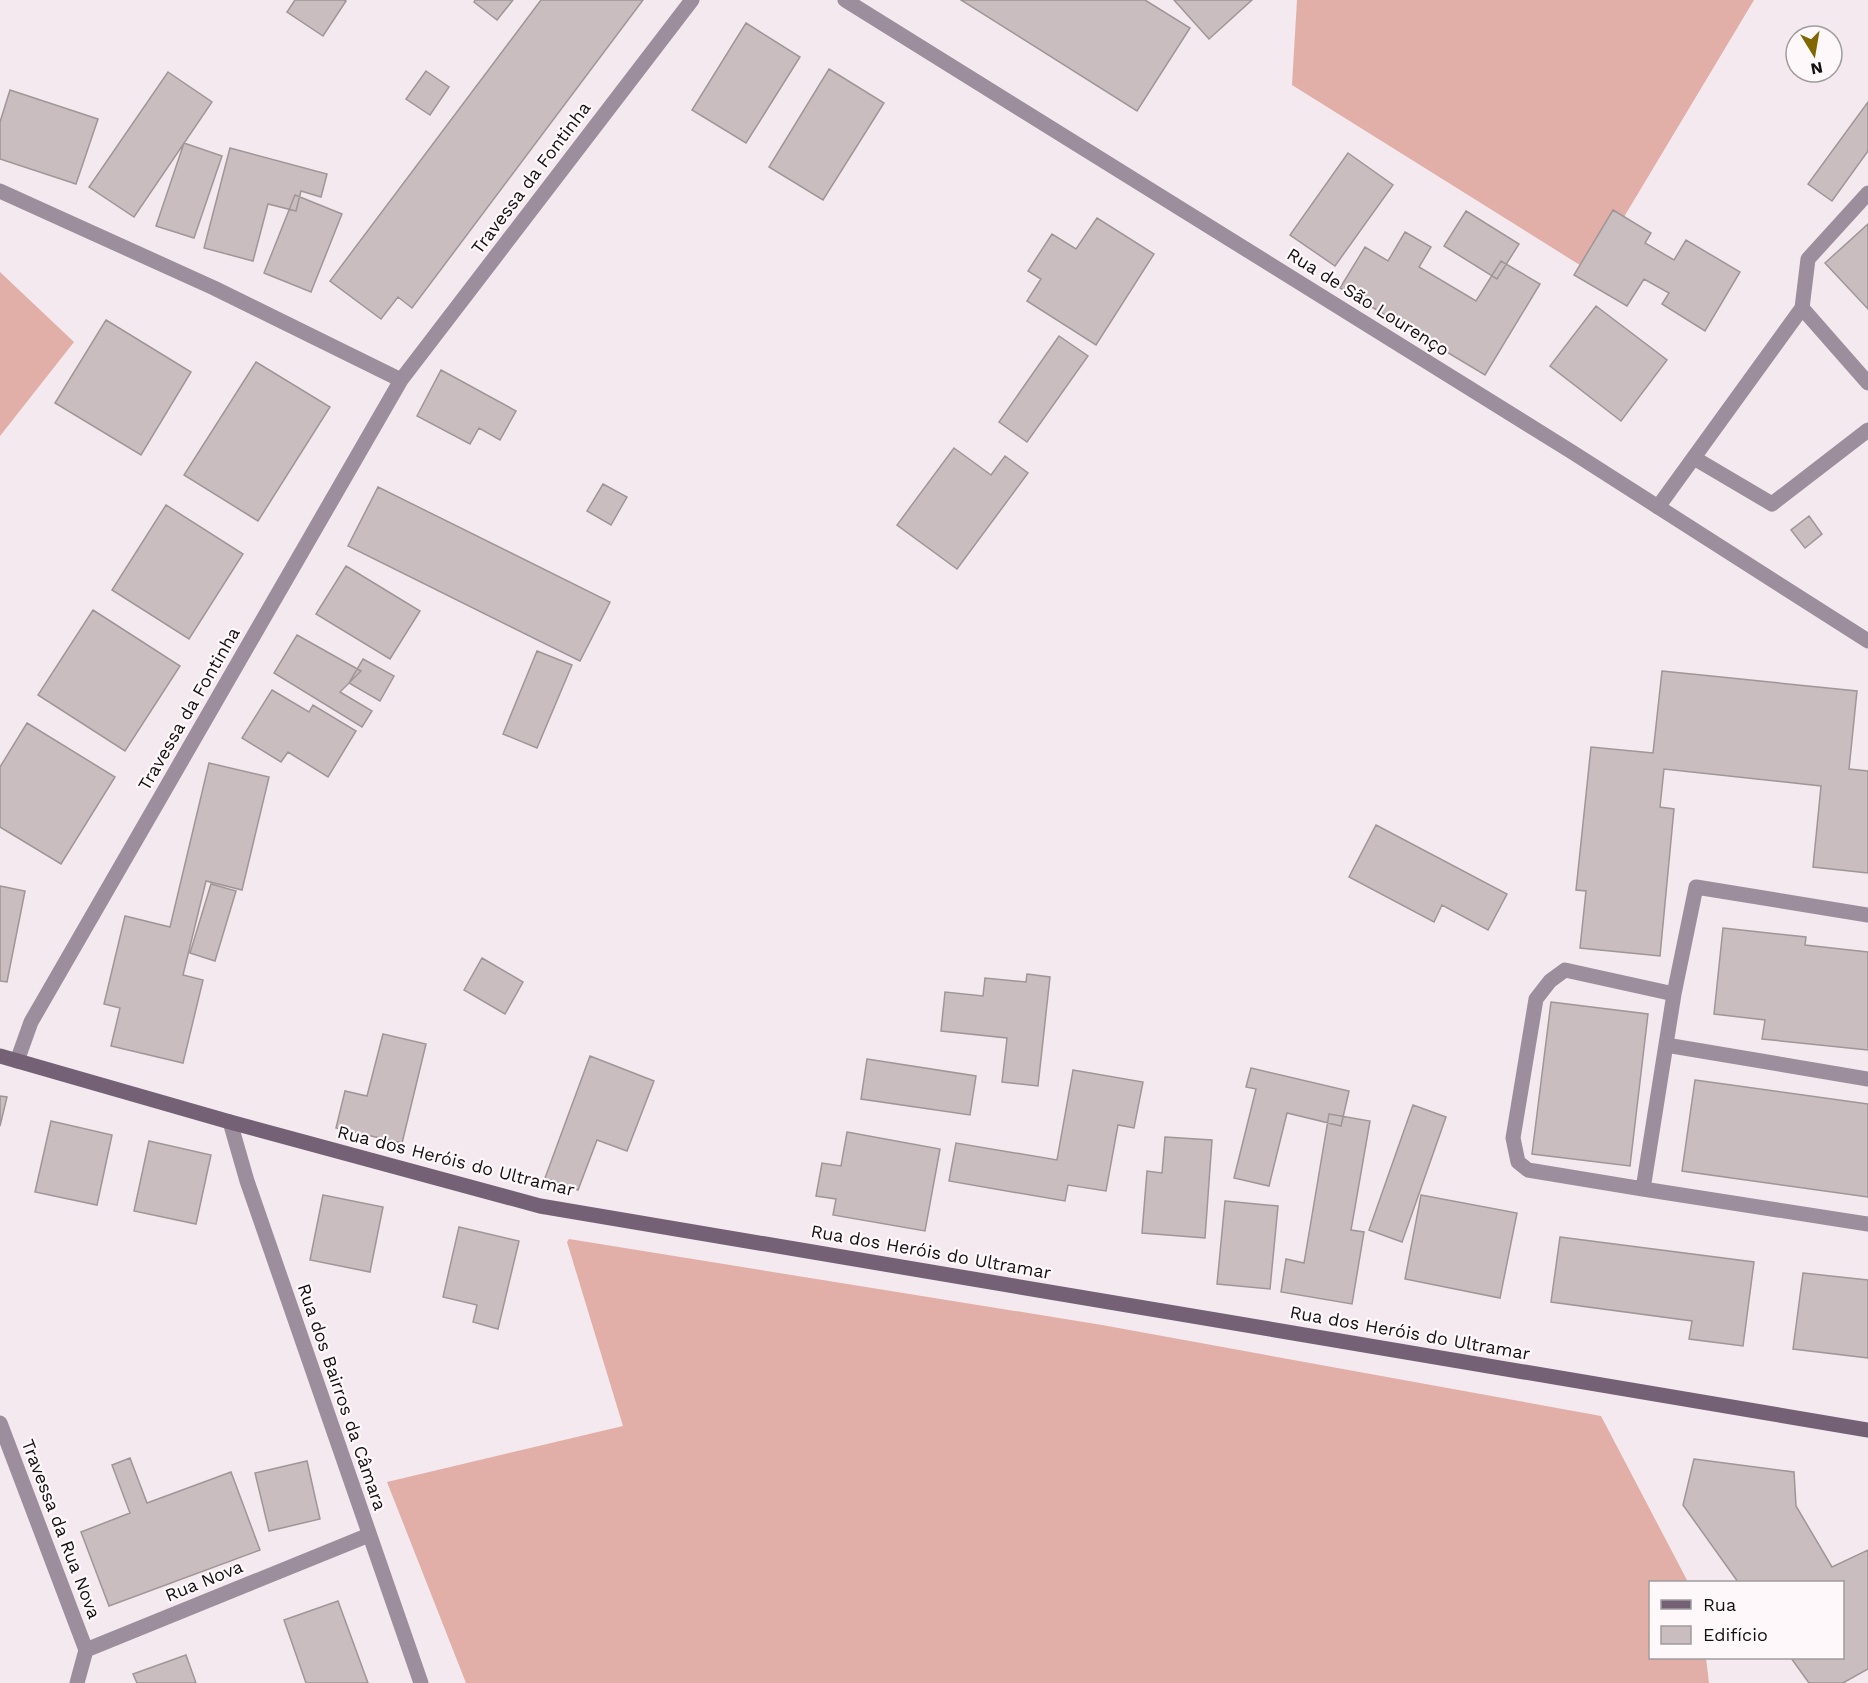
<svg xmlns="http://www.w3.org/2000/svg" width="1868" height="1683" viewBox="0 0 1868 1683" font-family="'Work Sans',sans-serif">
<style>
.forest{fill:#e1afa7}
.building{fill:#c9bdbf;stroke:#a09597;stroke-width:1.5}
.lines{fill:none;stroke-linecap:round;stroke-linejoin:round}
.lane{stroke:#9c8e9c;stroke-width:15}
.street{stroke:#9c8e9c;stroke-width:15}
.secondary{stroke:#756175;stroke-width:15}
.labels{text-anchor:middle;stroke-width:4.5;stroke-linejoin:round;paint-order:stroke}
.street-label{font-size:18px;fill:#141113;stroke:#fef8fb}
</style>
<rect width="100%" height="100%" fill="#f4e9ee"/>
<path class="forest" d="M1297,0h457l-163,272 -299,-187z
M0,272l74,70 -74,94z
M569,1239l533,86 499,91 87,166h-38v76h56l3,25h-1243l-79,-201 236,-56 -56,-184z"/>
<path class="building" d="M295,0h49l2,1 -23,35 -36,-24z
M475,0h38l-16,20 -23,-18z
M541,0h102l-231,308 -14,-11 -17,22 -51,-38z
M961,0h184l45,28 -53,83z
M1174,0h78l-43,39z
M746,23l54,34 -54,86 -54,-33z
M829,69l55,34 -61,97 -54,-33z
M426,71l23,16 -19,28 -24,-16z
M168,72l44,30 -78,115 -45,-30z
M10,90l88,29 -22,65 -76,-25v-37z
M1868,102v49l-36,50 -24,-17z
M184,143l38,13 -28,82 -38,-12z
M230,148l97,26 -6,23 -20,-6 -5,20 -28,-7 -15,57 -49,-13z
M1348,153l45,32 -58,81 -45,-31z
M295,195l47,19 -31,78 -47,-19z
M1613,210l38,23 -6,10 29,17 12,-20 54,32 -35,59 -43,-27 7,-11 -25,-14 -17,27 -53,-31z
M1466,211l53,33 -22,35 -53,-33z
M1097,218l57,36 -58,91 -69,-44 14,-22 -13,-8 24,-37 24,15z
M1868,224v85l-43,-46z
M1405,232l26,15 -12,20 57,34 25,-40 39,23 -55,91 -145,-87 25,-41 23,14z
M1596,306l71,54 -46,61 -71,-55z
M106,320l85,52 -50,83 -86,-52z
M1059,336l29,20 -61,86 -28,-20z
M256,362l74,45 -72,114 -74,-46z
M441,370l75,41 -16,29 -21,-12 -9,16 -53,-28z
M954,448l37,27 14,-19 23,17 -71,96 -60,-44z
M603,484l24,13 -16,28 -24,-14z
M378,487l232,115 -30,59 -232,-115z
M166,505l77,49 -54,85 -77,-49z
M1809,516l13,18 -17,14 -14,-18z
M346,566l74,45 -30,48 -74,-45z
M93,610l87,56 -55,85 -87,-56z
M297,635l64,36 -21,21 32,19 -10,16 -88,-54z
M537,651l35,14 -35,83 -34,-14z
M363,659l31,17 -14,25 -31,-18z
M1662,671l195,20 -8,78 19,2v102l-55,-6 8,-81 -157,-17 -4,38 14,2 -14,147 -80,-8 6,-57 -10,-1 15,-143 62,6z
M272,690l37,22 4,-7 43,26 -28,46 -40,-25 -7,10 -39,-24z
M27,723l88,54 -54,87 -61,-37v-60z
M209,763l60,14 -27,113 -36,-9 -23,94 20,5 -20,83 -72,-17 9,-38 -16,-4 21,-88 45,11z
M1376,825l131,69 -19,36 -46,-25 -8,17 -85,-45z
M211,884l25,7 -21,70 -25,-8z
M0,886l25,5 -18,91 -7,-1z
M1723,928l83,9 -1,8 63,7v98l-106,-11 3,-19 -51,-6z
M482,958l41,24 -18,32 -41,-24z
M1027,974l23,3 -12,109 -36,-4 5,-44 -66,-7 4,-39 38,4 2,-18 41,4z
M1551,1002l97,12 -18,152 -98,-12z
M383,1034l43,10 -24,99 -66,-15 9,-37 22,5z
M590,1056l64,25 -27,70 -30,-11 -19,50 -33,-12z
M867,1059l109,17 -6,39 -109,-16z
M1251,1068l98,23 -8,35 -54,-13 -18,73 -35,-8 22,-89 -10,-2z
M1073,1070l70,12 -9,46 -16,-3 -12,66 -38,-6 -3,16 -116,-20 7,-38 101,17z
M1695,1080l173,24v93l-186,-26z
M0,1096l7,1 -7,29z
M1413,1105l33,12 -44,125 -33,-12z
M1329,1114l41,7 -19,109 13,2 -12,72 -71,-12 5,-33 18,4z
M51,1121l61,14 -15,70 -62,-13z
M847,1132l93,17 -15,82 -92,-16 3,-16 -20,-3 6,-33 19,3z
M1165,1137l47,3 -7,98 -63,-5 5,-62 15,2z
M149,1141l62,14 -15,69 -62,-13z
M323,1195l60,12 -13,65 -60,-12z
M1421,1195l96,18 -17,85 -95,-19z
M1225,1201l53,5 -8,83 -53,-5z
M459,1227l60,14 -21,88 -25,-7 4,-17 -34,-8z
M1560,1237l194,25 -11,84 -54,-7 3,-18 -141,-19z
M1803,1273l65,7v78l-75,-9z
M130,1458l17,45 84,-31 29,78 -151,56 -28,-74 49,-19 -18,-48z
M1694,1459l100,13 2,34 36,61 36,-17v119l-25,14h-34l-18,-25h51v-76h-104l-55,-77z
M307,1461l13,58 -51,12 -14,-58z
M338,1601l30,82h-62l-22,-63z
M186,1655l10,28h-59l-4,-9z"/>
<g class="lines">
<path class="lane" d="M1802,308l66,75
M1694,458l78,46 96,-74
M1658,507l144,-199 6,-49 60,-66"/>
<path class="street" d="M845,0l727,452 296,189
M0,191l214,97 187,92
M1868,915l-172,-28 -22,107 -31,195 225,35
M1666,1045l202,34
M17,1061l14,-39 370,-642 291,-380
M230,1122l17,59 174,502
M1643,1189l-115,-19 -10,-8 -5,-24 23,-139 14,-18 15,-11 109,24
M0,1423l86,227
M77,1683l9,-33 283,-115"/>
<path class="secondary" d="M0,1056l230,66 310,84 1328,224"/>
</g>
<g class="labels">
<g class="street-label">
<text transform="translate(531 178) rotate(-53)" y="6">Travessa da Fontinha</text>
<text transform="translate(1368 302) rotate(32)" y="6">Rua de São Lourenço</text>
<text transform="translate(189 709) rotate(-60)" y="6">Travessa da Fontinha</text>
<text transform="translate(456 1161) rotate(14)" y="6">Rua dos Heróis do Ultramar</text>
<text transform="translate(931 1252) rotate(10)" y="6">Rua dos Heróis do Ultramar</text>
<text transform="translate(1410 1333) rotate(10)" y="6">Rua dos Heróis do Ultramar</text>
<text transform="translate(342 1397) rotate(71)" y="6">Rua dos Bairros da Câmara</text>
<text transform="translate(61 1529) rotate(69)" y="6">Travessa da Rua Nova</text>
<text transform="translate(204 1581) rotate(-22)" y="6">Rua Nova</text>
</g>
</g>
<rect x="1649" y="1581" width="195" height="78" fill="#fef8fb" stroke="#a09c9e" stroke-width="1.5"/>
<rect x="1661" y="1600" width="30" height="9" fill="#756175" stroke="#a09c9e" stroke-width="1.5"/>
<text x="1703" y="1611" font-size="18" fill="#141113">Rua</text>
<rect x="1661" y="1626" width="30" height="18" fill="#c9bdbf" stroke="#a09c9e" stroke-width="1.5"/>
<text x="1703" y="1641" font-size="18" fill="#141113">Edifício</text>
<g transform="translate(1814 54) rotate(169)"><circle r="28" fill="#fef8fb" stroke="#a09c9e" stroke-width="1.5"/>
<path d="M0-4.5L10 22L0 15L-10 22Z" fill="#816700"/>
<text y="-9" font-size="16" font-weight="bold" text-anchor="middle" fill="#141113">N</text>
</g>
</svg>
